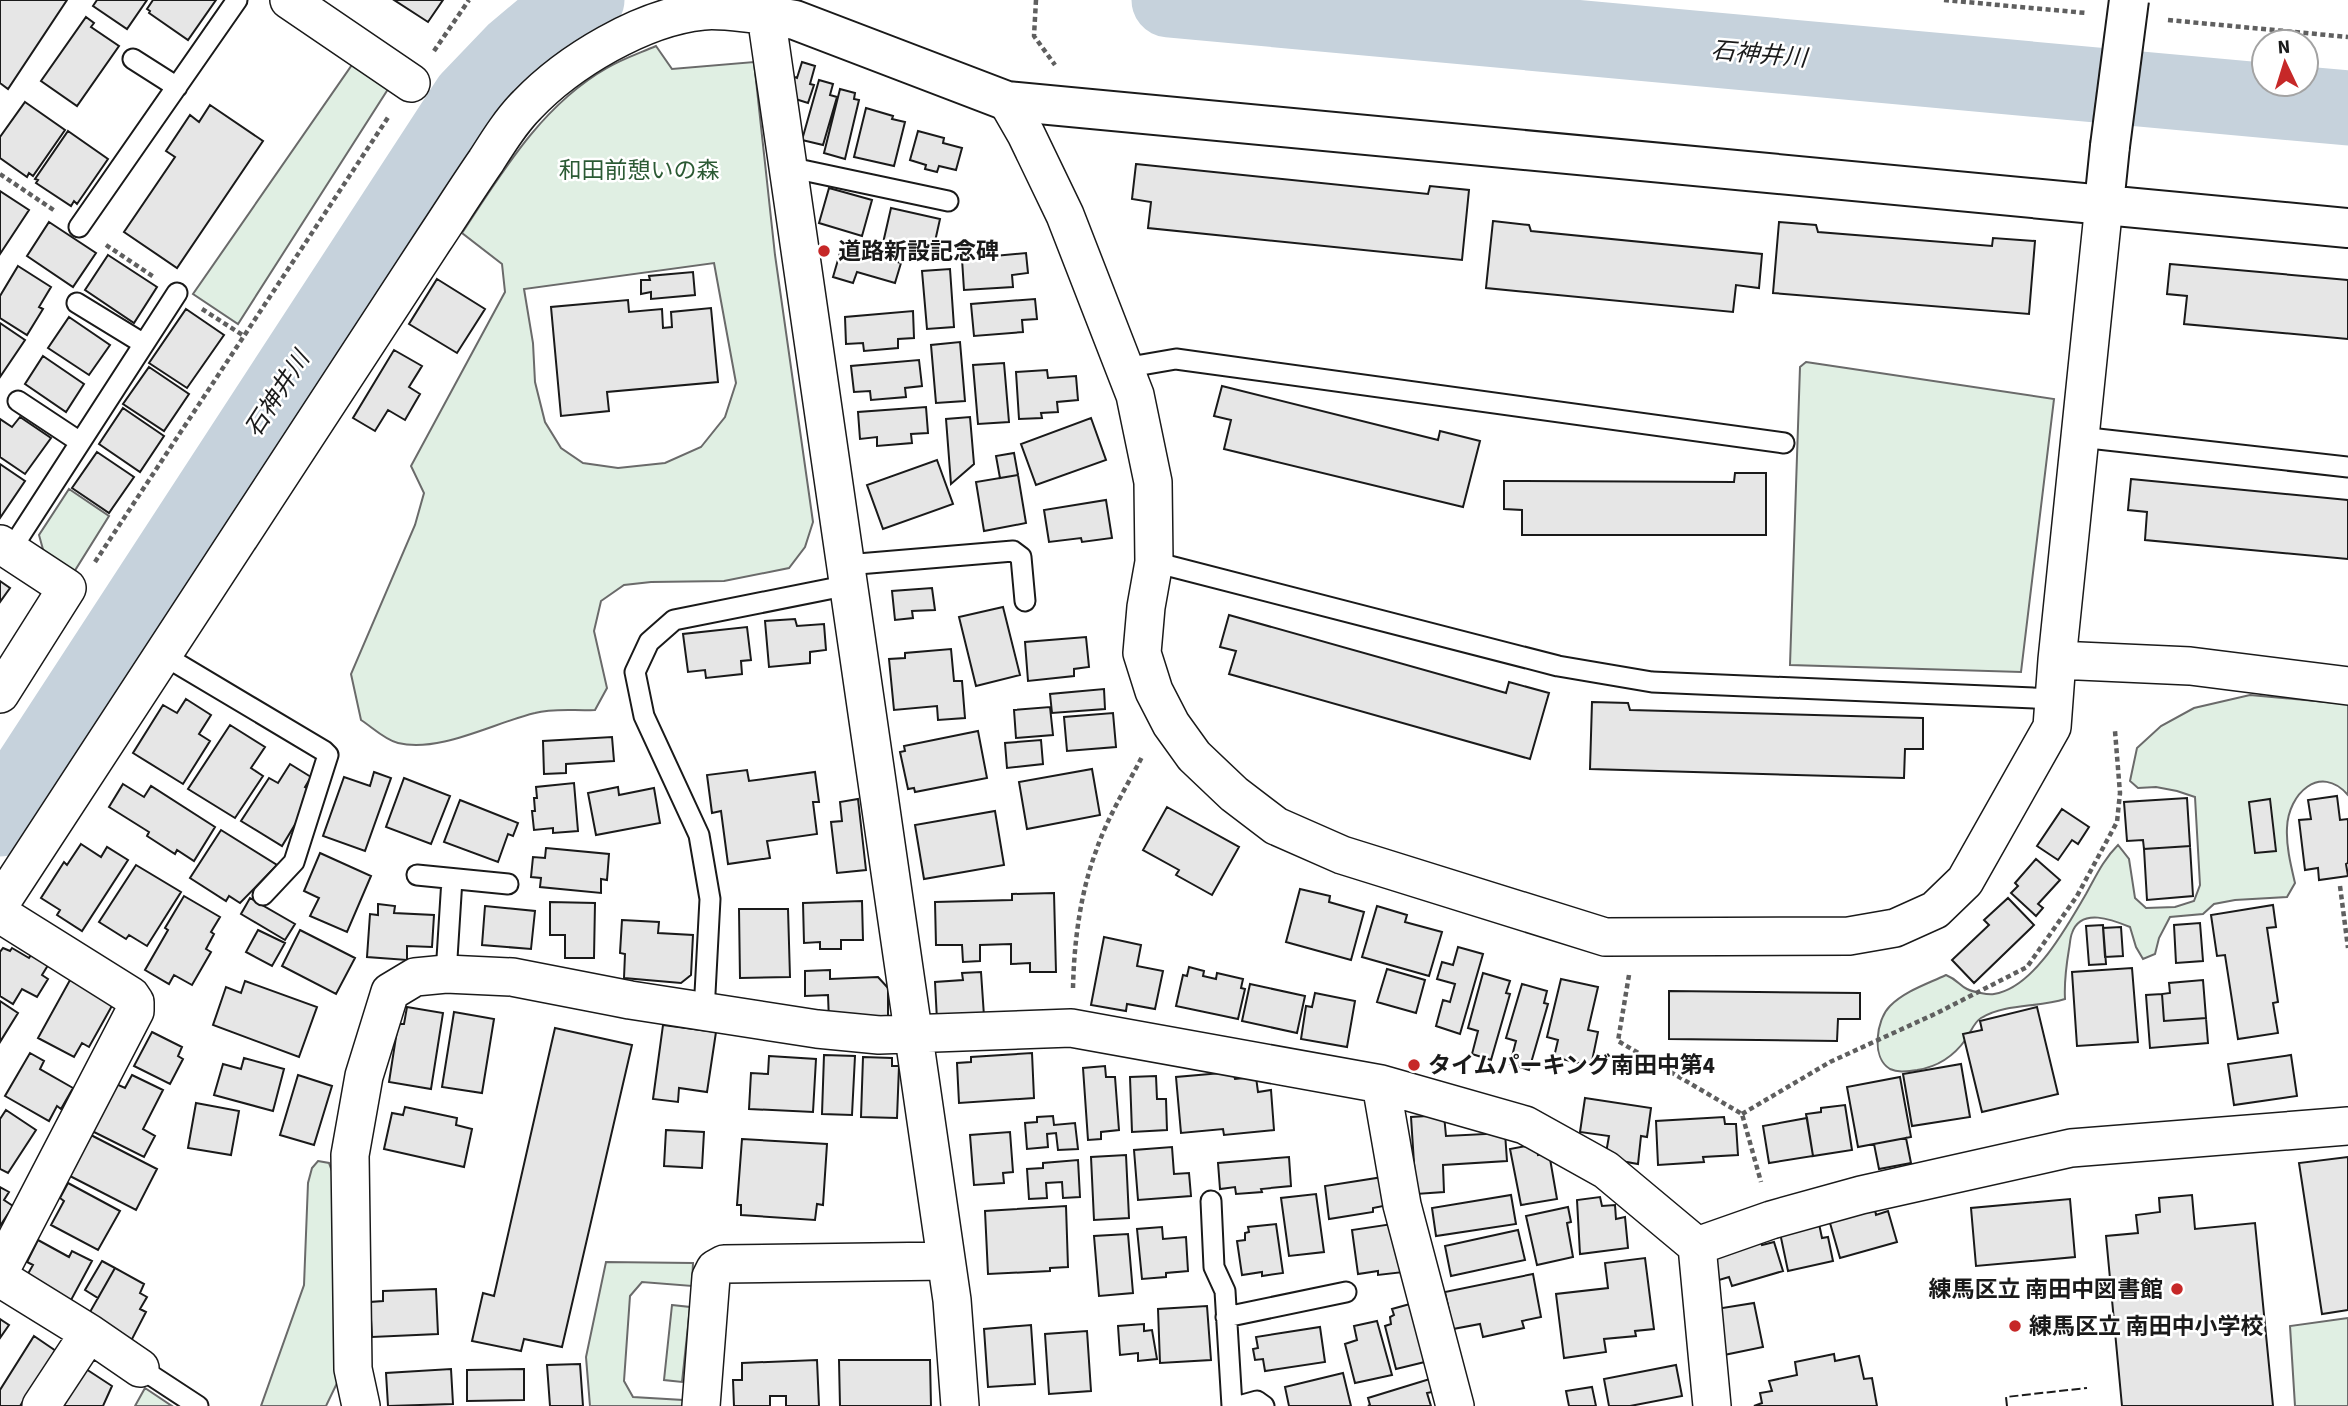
<svg xmlns="http://www.w3.org/2000/svg" width="2348" height="1406" viewBox="0 0 2348 1406" font-family="'Source Sans 3','Noto Sans JP',sans-serif">
<style>
.green{fill:#e0efe3;stroke:#6a6a6a;stroke-width:2;fill-rule:evenodd}
.lines{fill:none;stroke-linecap:round;stroke-linejoin:round}
.river{stroke:#c6d2dc;stroke-width:75}
.building{fill:#e6e6e6;stroke:#1a1a1a;stroke-width:2}
.service-casing{stroke:#1a1a1a;stroke-width:23}
.minor-casing{stroke:#1a1a1a;stroke-width:40}
.tertiary-casing{stroke:#1a1a1a;stroke-width:42}
.path{stroke:#5f5f5f;stroke-width:4.5;stroke-dasharray:5 3.5;stroke-linecap:butt}
.service{stroke:#fff;stroke-width:19}
.minor{stroke:#fff;stroke-width:37}
.tertiary{stroke:#fff;stroke-width:38}
.tertiary-bridge-casing{stroke:#1a1a1a;stroke-width:42;stroke-linecap:butt}
.tertiary-bridge{stroke:#fff;stroke-width:38}
.fence{stroke:#1a1a1a;stroke-width:2;stroke-dasharray:9 3.5;stroke-linecap:butt}
.poi-dot{fill:#c62828;stroke:#fff;stroke-width:2.5}
.labels{text-anchor:middle;stroke-width:5;stroke-linejoin:round;paint-order:stroke}
.park-label{font-size:23px;fill:#2b5a34;stroke:#fff}
.poi-label{font-size:23px;font-weight:bold;fill:#1a1a1a;stroke:#fff;text-anchor:start}
.water-label{font-size:24px;font-style:italic;fill:#1a1a1a;stroke:#fff}
</style>
<rect width="100%" height="100%" fill="#fff"/>
<path class="green" d="M656,46l16,23 82,-7 21,193 38,267 -8,25 -16,21 -65,13 -73,1 -27,3 -23,16 -7,30 13,57 -12,22c-20,1 -42,-2 -60,3 -42,10 -95,40 -137,30 -13,-3 -26,-16 -37,-23l-10,-46 64,-149 9,-32 -13,-27 94,-174 -3,-28 -40,-31c40,-61 80,-128 145,-165 15,-9 33,-15 49,-22zM714,263l22,120 -11,34 -24,30 -36,16 -47,5 -35,-5 -22,-15 -16,-26 -10,-40 -2,-39 -9,-54z
M354,62l36,24 -152,238 -45,-30z
M1806,362l248,37 -33,273 -231,-7 10,-298z
M69,489l40,27 -35,56 -30,-19 -5,-18z
M2250,695l98,9v91c-28,-32 -60,-1 -61,33 -1,18 4,38 8,55l-8,14 -52,3 -21,4 -11,10 -33,3 -11,21 -4,16 -12,5 -7,-12 -6,-20c-17,-7 -49,-20 -58,6 -2,5 -2,11 -3,16 -3,18 -5,32 -4,50 -28,9 -58,4 -84,19 -7,4 -10,14 -15,21 -12,17 -29,28 -49,31 -9,1 -18,3 -27,-1 -19,-11 -14,-49 0,-63 15,-15 37,-22 56,-31 12,5 13,10 21,14 6,3 21,6 27,5 40,-6 73,-68 92,-100 10,-18 17,-34 32,-49l11,14 6,39 11,10 29,-1 19,-6 6,-16 -5,-88 -18,-6 -21,-4 -18,1 -8,-7 7,-33 24,-22 33,-18z
M318,1161l11,2 5,14 5,202 -13,27h-65l43,-121 4,-102 4,-15z
M606,1262l87,1 -1,23 -50,-4 -12,14 -6,85 9,16 50,3v6h-93l-4,-49z
M672,1305l18,2 -8,75 -18,-2z
M2348,1318v88h-53l-5,-80z
M145,1388l27,18h-37z"/>
<g class="lines">
<path class="river" d="M1169,0l1179,108
M0,819l469,-720 45,-47 38,-32 35,-20"/>
</g>
<path class="building" d="M0,0h67l-59,89 -8,-6z
M97,0h50l-20,29 -34,-23z
M153,0h63l-28,40 -39,-27 1,-2 -3,-2z
M394,0h49l-15,22z
M86,17l8,6 -3,4 28,19 -42,60 -36,-25z
M802,62l13,4 -5,18 4,1 -6,18 -22,-7 6,-20 5,2z
M819,80l14,4 -3,11 7,2 -14,48 -21,-5z
M840,89l15,4 -1,6 5,1 -14,59 -21,-6z
M25,102l40,28 -32,46 -4,-3 -2,4 -27,-19v-21z
M210,105l53,36 -86,127 -53,-36 51,-75 -9,-6 24,-36 9,7z
M866,108l27,8 -1,3 13,3 -11,44 -40,-9z
M68,131l40,28 -31,45 -3,-3 -3,5 -35,-23 2,-3 -3,-1z
M918,131l26,7 -1,5 19,5 -6,22 -17,-4 -2,6 -12,-3 1,-4 -16,-5z
M1136,164l292,30 2,-8 39,4 -7,70 -314,-32 3,-26 -19,-3z
M829,188l43,12 -10,36 -43,-13z
M0,191l29,19 -29,44z
M891,208l49,11 -6,27 -13,-3 -1,8 -37,-8z
M1493,221l36,4 2,6 231,23 -3,34 -23,-3 -3,27 -247,-24z
M49,222l47,31 -23,34 -46,-31z
M1779,222l37,3 2,7 174,14 1,-8 42,3 -6,73 -256,-21z
M842,246l59,17 -6,20 -38,-11 -4,11 -20,-6z
M1026,253l2,20 -16,2 1,12 -49,3 -2,-31z
M108,255l49,32 -23,36 -49,-33z
M2170,264l178,16v59l-164,-15 3,-28 -20,-2z
M18,266l33,21 -12,20 4,2 -16,26 -27,-17v-22z
M950,269l4,58 -27,2 -5,-58z
M693,272l2,23 -44,4v-7l-10,2v-14h9l-1,-4z
M437,279l48,30 -28,44 -48,-29z
M1035,299l2,20 -15,1 1,12 -49,4 -3,-32z
M628,300l1,12 33,-3 1,19 9,-1 -1,-15 40,-4 7,74 -111,10 2,19 -48,5 -10,-109z
M186,309l38,26 -37,53 -38,-25z
M913,311l1,27 -16,1v9l-34,3 -1,-8 -17,1 -1,-27z
M69,317l41,28 -21,30 -41,-27z
M0,323l25,17 -25,37z
M960,342l5,59 -29,2 -5,-58z
M394,350l28,16 -13,21 11,7 -15,26 -17,-10 -13,21 -22,-13z
M43,356l41,28 -18,28 -41,-28z
M919,360l3,26 -17,2 1,9 -35,3 -1,-9 -16,1 -3,-26z
M1004,363l5,59 -31,2 -5,-59z
M149,367l40,27 -25,37 -41,-27z
M1047,370l1,8 28,-2 2,24 -21,2 1,10 -17,1 1,5 -23,1 -3,-47z
M1222,386l216,54 2,-9 40,10 -17,66 -239,-58 7,-29 -17,-4z
M926,407l2,26 -17,1 1,9 -35,3v-9l-17,2 -2,-27z
M123,408l41,28 -24,36 -41,-28z
M20,417l31,21 -26,36 -25,-17v-38l12,8z
M970,417l4,47 -23,20 -5,-65z
M1091,418l15,42 -70,25 -15,-41z
M97,452l37,25 -25,36 -37,-25z
M1014,453l4,22 -18,3 -4,-22z
M937,460l16,44 -70,25 -16,-44z
M0,464l25,17 -25,37z
M1735,473h31v62h-244v-25l-18,-1v-28l230,1z
M1018,475l8,48 -42,8 -8,-49z
M2131,479l217,21v59l-203,-19 2,-28 -19,-2z
M1106,500l6,38 -30,4 -1,-4 -32,4 -5,-32z
M0,581l10,7 -10,14z
M932,588l3,22 -23,1 1,7 -18,2 -3,-29z
M1003,607l17,68 -44,11 -17,-69z
M1229,615l277,78 3,-11 40,11 -19,66 -301,-85 7,-23 -16,-4z
M795,619l2,7 27,-2 2,26 -16,2v11l-41,4 -4,-46z
M747,627l4,33 -10,1 1,13 -36,4 -1,-8 -17,2 -5,-38z
M1086,637l3,30 -15,2v7l-46,5 -3,-39z
M951,649l3,32h8l3,37 -27,2 -1,-14 -43,4 -5,-51 16,-1v-5z
M1104,689l1,20 -53,4 -2,-19z
M186,699l25,16 -12,19 11,7 -27,43 -50,-31 30,-48 14,8z
M1592,702l36,1 2,7 293,8v31h-18l-1,29 -314,-9z
M1050,707l3,28 -37,3 -2,-28z
M1113,713l3,34 -49,4 -3,-34z
M230,725l35,22 -14,21 12,8 -28,42 -47,-29z
M978,731l9,47 -72,14 -1,-4 -6,1 -8,-37 5,-1 -1,-5z
M612,737l2,24 -48,3v9l-22,1 -1,-33z
M1041,740l2,24 -36,4 -2,-25z
M290,764l21,13 -6,10 4,2 -6,11 5,3 -26,43 -41,-25 28,-43 9,5z
M1092,769l8,46 -73,14 -8,-47z
M747,770l2,11 66,-9 4,30h-6l4,32 -50,7 3,17 -42,6 -7,-53 -9,2 -5,-38z
M374,772l17,6 -26,73 -42,-15 21,-59 26,9z
M404,778l46,18 -19,48 -45,-17z
M574,783l4,48 -25,2v-5l-19,2 -2,-19h3l-1,-13h3l-1,-11z
M123,784l21,13 7,-11 64,41 -21,34 -17,-11 -2,4 -28,-18 2,-4 -40,-25z
M618,787l1,8 35,-7 6,35 -64,12 -8,-42z
M2337,796l3,24 8,-1v44l-2,1 2,12 -29,4 -1,-12 -13,2 -6,-50 12,-1 -3,-19z
M2187,798l3,48 -46,3 -1,-9 -16,1 -3,-39z
M858,799l8,71 -29,3 -6,-51 11,-1 -2,-19z
M2270,799l6,52 -21,2 -6,-51z
M460,800l58,23 -5,13 -5,-2 -10,28 -54,-20z
M1167,807l72,40 -27,48 -36,-20 3,-5 -36,-20z
M2062,809l27,18 -11,17 -6,-4 -14,20 -21,-14z
M995,811l9,54 -80,14 -9,-54z
M221,830l56,35 -37,38 -11,-7 -3,5 -36,-23z
M81,844l20,13 6,-10 21,13 -46,71 -25,-16 3,-5 -19,-12 23,-36 3,3z
M2190,846l3,50 -46,4 -3,-51z
M546,848l63,6 -2,26 -6,-1v14l-61,-6 1,-9 -10,-1 2,-20 12,1z
M320,853l51,23 -24,56 -37,-16 9,-18 -15,-7z
M2036,859l24,21 -22,24 5,4 -7,8 -25,-23 7,-7 -3,-3z
M136,865l45,27 -34,54 -18,-11 -3,4 -27,-17z
M1300,889l30,7 -1,6 35,10 -13,48 -65,-18z
M1054,893l2,79h-26v-9l-19,1v-20l-31,1v16l-17,1 -1,-17h-26l-1,-43 77,-2v-6z
M184,896l36,21 -9,15 3,2 -8,15 5,3 -19,33 -18,-10 -5,9 -24,-14 23,-40 -3,-2z
M250,898l45,26 -10,16 -44,-26z
M2008,898l26,27 -60,58 -22,-23 37,-35 -5,-5z
M862,901l1,39h-22v9h-21v-7l-16,1 -1,-40z
M550,902l45,1 -1,55h-29v-23h-15z
M378,904l17,2 -1,7 40,2 -2,32 -25,-1v14l-40,-3 3,-43 8,1z
M2273,905l3,22 -9,1 11,74 -5,1 5,30 -40,6 -13,-84 -8,1 -6,-41z
M485,906l50,5 -4,38 -49,-4z
M1377,906l30,9 -2,7 37,10 -13,44 -67,-19z
M739,909h49l2,68 -50,1z
M622,920l37,2 -1,11 35,2 -2,40 -10,8 -57,-5 1,-24 -5,-1z
M2200,923l3,38 -27,2 -2,-38z
M2103,925l3,39 -17,1 -3,-39z
M2121,927l2,29 -18,1 -2,-29z
M258,930l27,13 -13,23 -26,-14z
M300,930l55,28 -19,36 -54,-28z
M1104,937l37,8 -4,21 26,5 -8,38 -28,-5 -1,7 -35,-6z
M1458,947l25,7 -23,80 -24,-8 7,-26 7,2 5,-18 -18,-5 5,-17 11,3z
M3,948l7,3 2,-3 17,10 4,-6 17,10 -8,13 6,4 -11,18 -15,-8 -9,15 -13,-8v-44z
M1189,967l15,4 -1,5 13,3 1,-6 26,6 -2,9 4,1 -7,30 -62,-13 7,-31 4,1z
M2132,968l6,74 -61,4 -5,-74z
M1387,969l38,11 -9,33 -39,-11z
M830,970v9l48,-2 10,11v27l-6,5 -53,1 -1,-26 -23,1v-25z
M981,972l3,44 -47,4 -2,-38 28,-2 -1,-7z
M1483,973l27,8 -4,12 4,1 -19,66 -19,-6 6,-23 -10,-3z
M1561,979l37,8 -10,43 10,2 -7,34 -37,-9 4,-17 -11,-3z
M70,980l43,24 -24,43 -7,-4 -8,14 -36,-19z
M2203,980l3,38 -42,3 -2,-27 8,-1 -1,-10z
M245,981l72,26 -18,50 -86,-32 13,-38 15,6z
M1250,984l55,12 -8,37 -55,-12z
M1522,984l25,7 -3,12 4,1 -19,66 -19,-6 6,-23 -10,-3z
M1669,991l191,2v26h-22l-1,22 -168,-2z
M1315,993l40,8 -8,46 -46,-8 5,-33 6,1z
M2162,994l2,27 42,-3 2,25 -58,5 -4,-53z
M0,1001l18,12 -18,29z
M407,1007l36,6 -12,76 -42,-7 9,-58h6z
M2037,1007l21,87 -76,18 -19,-78 19,-4 -2,-9z
M454,1012l40,7 -12,74 -40,-6z
M663,1025l53,7 -9,60 -28,-4 -1,14 -25,-3z
M555,1028l77,17 -70,302 -38,-8 -3,12 -49,-10 11,-48 11,3z
M152,1032l30,15 -4,9 5,3 -13,25 -36,-18z
M30,1053l14,8 -4,8 33,19 -12,21 -4,-3 -8,15 -44,-25z
M1032,1053l2,45 -75,5 -2,-40 14,-1v-5z
M824,1055l31,1 -3,59 -30,-1z
M2291,1055l6,41 -63,9 -6,-41z
M769,1056l47,3 -3,53 -64,-3 2,-36 17,1z
M863,1057l29,1v8h7l-2,52 -36,-1z
M244,1058l40,11 -11,42 -59,-16 9,-31 18,5z
M1961,1064l9,53 -58,9 -9,-52z
M1105,1066l1,11h9l4,53 -18,2v7l-13,1 -5,-72z
M1233,1072l2,7 21,-2 2,15 13,-2 3,40 -50,5 -1,-6 -42,4 -5,-56z
M132,1075l31,15 -20,39 12,7 -11,21 -54,-27 24,-47 11,5z
M298,1075l34,11 -18,59 -34,-10z
M1156,1076l1,23h9l1,31 -35,2 -2,-55z
M1900,1077l11,60 -53,10 -11,-60z
M1585,1098l66,10 -4,29 -6,-1 -3,28 -28,-5 -4,-6 3,-17 -29,-4z
M196,1103l43,8 -8,44 -43,-7z
M1845,1105l7,45 -39,6 -7,-42 15,-2v-4z
M405,1107l52,11 -1,7 16,4 -8,38 -80,-18 8,-36 11,2z
M6,1110l30,20 -28,43 -8,-4v-50z
M1444,1115l2,21 59,-3 2,28 -64,4 1,27 -28,2 -5,-77z
M1053,1116l1,9 21,-2 3,26 -20,1 -2,-17 -9,1 1,13 -21,2 -2,-26 12,-1v-5z
M1724,1117l1,7h11l2,31 -35,2 1,5 -46,3 -2,-44z
M1807,1118l6,38 -44,7 -6,-37z
M666,1130l38,2 -2,36 -38,-2z
M1010,1132l3,40 -10,1 1,10 -30,2 -4,-50z
M87,1133l70,36 -21,41 -70,-36z
M1906,1138l5,25 -32,6 -5,-25z
M742,1139l85,5 -4,61 -6,-1 -2,16 -74,-5v-10h-4z
M1536,1144l2,11 11,-2 8,46 -36,6 -11,-56z
M1172,1147l2,27 15,-1 2,23 -53,4 -4,-50z
M1126,1155l3,63 -35,2 -3,-63z
M1289,1157l2,29 -30,3 1,3 -26,2 -1,-7 -15,2 -2,-26z
M2348,1157v153l-26,4 -23,-151z
M1078,1160l2,37 -17,1 -1,-16 -16,1 1,15 -18,1 -2,-30 16,-1v-5z
M1383,1177l5,28 -15,3v4l-44,7 -4,-33z
M68,1183l52,28 -22,39 -47,-25 13,-24 -4,-3z
M0,1187l9,5 -5,8 9,6 -13,20z
M1316,1194l8,58 -35,4 -8,-58z
M1511,1195l5,29 -80,12 -4,-28z
M2192,1195l3,34 60,-6 18,183h-151l-16,-170 32,-3 -2,-18 24,-3 -1,-14z
M1600,1197l2,9 13,-1 1,14 9,-2 3,31 -48,6 -3,-54z
M2070,1199l5,58 -99,9 -5,-58z
M1066,1206l2,61 -18,1v3l-62,3 -3,-63z
M1568,1207l3,15 -4,1 6,34 -36,8 -11,-49z
M1875,1210l1,5 12,-4 9,31 -57,16 -12,-42z
M1818,1219l4,19 6,-1 5,24 -45,10 -8,-38z
M1276,1224l7,49 -21,3v-4l-20,3 -5,-34 8,-1v-7l4,-1 -1,-5z
M1392,1224l12,48 -26,3v-4l-20,3 -6,-44z
M1162,1227l1,12 23,-2 2,34 -22,2v4l-24,2 -5,-50z
M1518,1230l7,30 -74,16 -6,-30z
M1128,1234l5,59 -34,3 -5,-60z
M1759,1238l3,7 12,-3 9,29 -51,15 -3,-9 -10,3 -8,-29z
M38,1240l31,17 3,-6 20,10 -22,41 -45,-23 8,-14 -6,-3z
M1645,1258l9,71 -19,2 1,5 -32,3 2,13 -42,6 -8,-64 52,-6 -3,-25z
M102,1261l13,7 -17,30 -13,-8z
M115,1268l29,16 -4,9 7,4 -7,12 6,3 -16,31 -44,-24z
M1533,1274l8,43 -19,4 2,7 -41,9 -3,-13 -27,5 -8,-37z
M436,1289l2,45 -66,3 -2,-35 13,-1v-10z
M1417,1302l16,58 -37,9 -11,-43 6,-2 -1,-7 4,-2 -2,-6z
M1754,1303l9,44 -39,8 -8,-46z
M1207,1306l4,54 -51,3 -2,-54z
M0,1319l9,6 -9,13z
M1377,1321l15,54 -37,8 -10,-39 12,-4 -3,-14z
M1144,1324v7l8,-1 5,29 -19,2v-8l-18,2 -2,-29z
M1031,1325l4,59 -47,3 -4,-58z
M1320,1327l5,35 -60,9 -2,-12 -8,1 -2,-11 5,-1 -2,-11z
M1087,1331l4,60 -42,3 -4,-60z
M34,1336l22,15 -36,55h-20v-16z
M1834,1354l1,7 24,-5 5,23 8,-1 5,28h-123l8,-3 -2,-10 12,-2 -3,-10 28,-6 -2,-13z
M817,1360l2,46h-33v-10h-16v10h-36l-1,-26h9v-17z
M839,1360h91l1,46h-91z
M580,1364l3,42h-33l-3,-41z
M1676,1365l6,31 -52,10h-21l-5,-27z
M86,1369l26,17 -9,20h-42z
M451,1369l2,35 -65,2 -2,-33z
M524,1369v31l-57,1v-31z
M1343,1373l8,33h-62l-4,-19z
M1433,1378l4,13 -10,2 4,13h-63l2,-1 -2,-7z
M1592,1387l4,19h-27l-3,-15z"/>
<g class="lines">
<defs>
<path id="service" d="M133,59l44,28
M788,167l160,34
M79,227l158,-227
M77,303l67,41
M1124,368l52,-9 608,84
M18,401l62,41
M2080,437l268,30
M10,551l167,-258
M1154,562l404,104 94,16 403,17
M846,565l167,-14 8,6 4,44
M163,655l161,96 4,4 -34,107 -31,33
M417,875l91,9
M446,974l6,-95
M704,1012l6,-113 -11,-64 -55,-119 -9,-44 14,-30 25,-22 175,-35
M1211,1201l3,66 11,24 7,115
M1226,1317l120,-25
M140,1368l58,38
M1239,1406l18,-5 7,5"/>
<path id="minor" d="M289,0l122,83
M1007,101l19,33 39,81 70,180 18,87 1,80 -8,45 -4,46 12,38 17,33 23,32 40,38 42,32 66,29 263,82 244,-1 46,-8 40,-18 30,-29 87,-154 5,-67 47,-456
M0,544l67,44 -67,106
M2057,660l133,6 158,20
M0,904l433,-663c18,-27 35,-54 53,-80 12,-19 25,-40 41,-56 41,-43 115,-88 176,-94 20,-2 43,3 63,4l186,1285 8,106
M0,914l131,82 4,6v9l-135,260
M1381,1084l21,121 53,201
M0,1278l89,55 -48,73
M89,1333l51,35
M361,1406l-8,-37 -3,-214 14,-79 26,-84 25,-15 31,-3 66,3 118,23 187,29 62,6 192,-7 310,56 144,41 81,45 91,76
M701,1406l10,-129 4,-8 9,-5 222,-3
M1712,1406l-15,-160 74,-26 90,-25 210,-47 277,-22"/>
<path id="tertiary" d="M759,0l7,15 29,5 212,81 1341,127
M2104,204l6,-58"/>
</defs>
<use href="#service" class="service-casing"/>
<use href="#minor" class="minor-casing"/>
<use href="#tertiary" class="tertiary-casing"/>
<path class="path" d="M1036,0l-2,36 21,29
M1944,0l142,13
M2168,20l180,17
M434,51l35,-51
M0,174l55,37
M106,245l48,32
M202,309l42,27
M95,562l294,-446
M2340,886l8,62
M1629,975l-11,66 124,73 19,68
M1073,988c1,-45 7,-94 23,-137 11,-33 31,-65 47,-96
M1742,1114l88,-52 107,-49 90,-46 50,-71 40,-74 3,-29 -5,-62"/>
<use href="#service" class="service"/>
<use href="#minor" class="minor"/>
<use href="#tertiary" class="tertiary"/>
<defs>
<path id="tertiary-bridge" d="M2110,146l19,-146"/>
</defs>
<use href="#tertiary-bridge" class="tertiary-bridge-casing"/>
<use href="#tertiary-bridge" class="tertiary-bridge"/>
<path class="fence" d="M2007,1406l-1,-9 81,-9"/>
</g>
<g class="poi-dot">
<circle cx="824" cy="251" r="7"/>
<circle cx="1414" cy="1065" r="7"/>
<circle cx="2177" cy="1289" r="7"/>
<circle cx="2015" cy="1326" r="7"/>
</g>
<g class="labels">
<g class="park-label">
<text x="639" y="178">和田前憩いの森</text>
</g>
<g class="poi-label">
<text x="838" y="259">道路新設記念碑</text>
<text x="1428" y="1073">タイムパーキング南田中第4</text>
<text x="2163" y="1297" text-anchor="end">練馬区立 南田中図書館</text>
<text x="2029" y="1334">練馬区立 南田中小学校</text>
</g>
<g class="water-label">
<text transform="translate(1759 54) rotate(5)" y="8">石神井川</text>
<text transform="translate(277 394) rotate(-57)" y="8">石神井川</text>
</g>
</g>
<g transform="translate(2285 63) rotate(356)"><circle r="33" fill="#ffffff" stroke="#a3a3a3" stroke-width="2"/>
<path d="M0-5L12 26L0 18L-12 26Z" fill="#c62828"/>
<text y="-10" font-size="19" font-weight="bold" text-anchor="middle" fill="#1a1a1a">N</text>
</g>
</svg>
